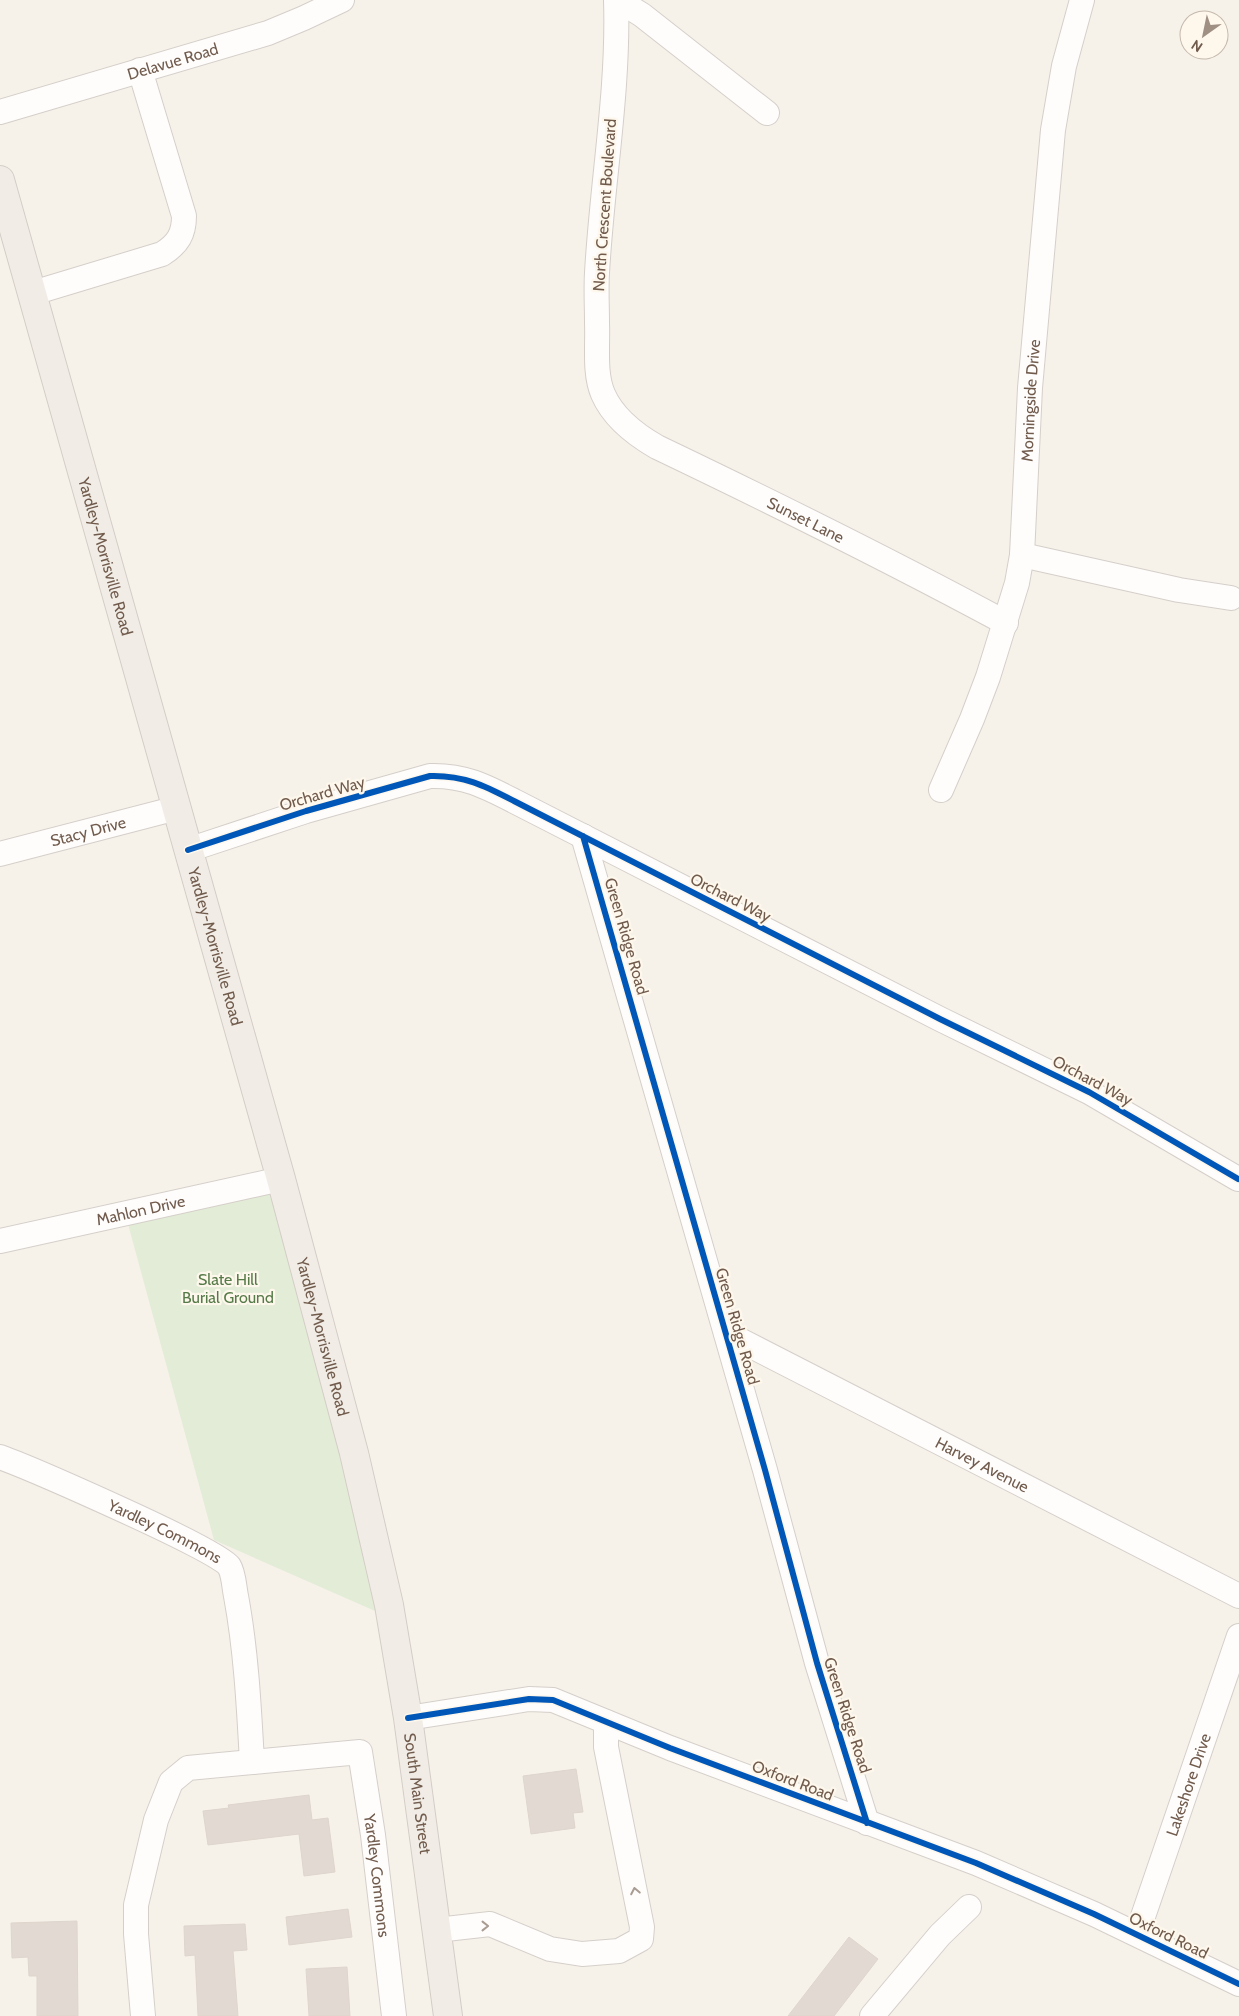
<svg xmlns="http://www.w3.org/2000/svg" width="1239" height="2016" viewBox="0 0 1239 2016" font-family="Cabin,sans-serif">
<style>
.green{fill:#e2ecd6}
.building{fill:#e2dad2;stroke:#ded5cd}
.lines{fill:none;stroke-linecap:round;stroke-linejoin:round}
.minor-casing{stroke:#d5cfc9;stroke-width:26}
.major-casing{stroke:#d4cdc7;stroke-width:30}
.minor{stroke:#fefdfc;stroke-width:24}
.major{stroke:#f1ede6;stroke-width:28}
.cycleway-casing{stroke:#fdf7ec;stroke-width:9}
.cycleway{stroke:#0057b8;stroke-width:6}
.oneway{stroke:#a99c93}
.labels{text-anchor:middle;stroke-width:4.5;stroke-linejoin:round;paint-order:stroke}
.street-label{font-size:16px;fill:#715b4d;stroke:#fdf7ec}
.park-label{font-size:16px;fill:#567b49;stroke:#fdf7ec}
</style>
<rect width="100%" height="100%" fill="#f6f2ea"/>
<path class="green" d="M281,1179l110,439 -177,-78 -89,-327z"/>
<path class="building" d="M576,1769l7,43 -10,1 2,15 -44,6 -8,-58z
M309,1795l3,25 16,-2 7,54 -31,4 -5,-42 -91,11 -5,-34 26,-3 -1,-3z
M348,1909l4,28 -63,8 -3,-28z
M77,1921l1,95h-41v-40h-8l-1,-19 -16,1 -1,-35z
M245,1924l2,26 -14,1 5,65h-40l-3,-61 -10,1 -1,-30z
M849,1937l29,22 -44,57h-46z
M347,1967l3,49h-41l-3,-47z"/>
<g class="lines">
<defs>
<g id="minor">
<path id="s1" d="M616,0c3,91 -14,182 -19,273 -1,16 0,33 0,50 1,23 -3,50 6,71 10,23 33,41 54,53 117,56 234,114 349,176"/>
<path d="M618,0l24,15 125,98"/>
<path id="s2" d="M0,112l268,-79 36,-15 38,-18"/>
<path d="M33,293l129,-39c16,-10 22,-20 22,-38l-44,-146"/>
<path d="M1022,555l157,35 52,8"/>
<path id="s3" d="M941,790l31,-71 16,-42 29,-94 5,-28 8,-167 23,-258 11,-64 18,-66"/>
<path d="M583,836l182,634 52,193 50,160"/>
<path d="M188,850l118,-39 124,-35c34,-1 55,10 84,25l426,218 149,73 149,87"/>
<path id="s4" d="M0,854l177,-46"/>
<path id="s5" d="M0,1241l281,-62"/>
<path id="s6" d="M726,1333l513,263"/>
<path id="s7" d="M0,1457c30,11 219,93 229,109 5,8 5,21 7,30 10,54 13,111 16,166"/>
<path d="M408,1718l121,-19 24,1 117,48 306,115 118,51 145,70"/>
<path d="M437,1930l53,-6 60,25 32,5 37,-3 22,-12 1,-12 -36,-180v-25"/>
<path id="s8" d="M1137,1934l102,-298"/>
<path id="s9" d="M143,2016l-7,-82v-29l20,-85 15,-38 17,-14 172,-16 13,83 21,181"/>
<path d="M872,2016l68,-81 29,-28"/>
</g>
<g id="major">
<path id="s10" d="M0,180l281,999 73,274 35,152 19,113 40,298"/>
</g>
</defs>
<use href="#minor" class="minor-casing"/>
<use href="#major" class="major-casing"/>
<use href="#minor" class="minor"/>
<use href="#major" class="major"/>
<defs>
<path id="cycleway" d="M583,836l182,634 52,193 50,160
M188,850l118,-39 124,-35c34,-1 55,10 84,25l426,218 149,73 149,87
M408,1718l121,-19 24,1 117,48 306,115 118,51 145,70"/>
</defs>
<use href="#cycleway" class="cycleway-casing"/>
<use href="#cycleway" class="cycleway"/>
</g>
<defs><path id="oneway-chevron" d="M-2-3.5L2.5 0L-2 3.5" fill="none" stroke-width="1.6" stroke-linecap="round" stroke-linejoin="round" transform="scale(1.25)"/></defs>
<g class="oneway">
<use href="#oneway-chevron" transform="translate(635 1891) rotate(-101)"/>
<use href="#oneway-chevron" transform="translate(485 1926)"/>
</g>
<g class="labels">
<g class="street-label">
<text dy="6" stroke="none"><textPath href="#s2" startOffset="180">Delavue Road</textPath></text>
<text transform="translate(604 205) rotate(-86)" y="6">North Crescent Boulevard</text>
<text dy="6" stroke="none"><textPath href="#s3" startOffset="404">Morningside Drive</textPath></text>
<text dy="6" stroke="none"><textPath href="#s1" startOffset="638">Sunset Lane</textPath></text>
<text dy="6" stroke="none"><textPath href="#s10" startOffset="391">Yardley-Morrisville Road</textPath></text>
<text transform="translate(322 793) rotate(-16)" y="6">Orchard Way</text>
<text dy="6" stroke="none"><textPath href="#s4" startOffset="91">Stacy Drive</textPath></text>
<text transform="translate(731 897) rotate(27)" y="6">Orchard Way</text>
<text transform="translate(627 936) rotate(74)" y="6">Green Ridge Road</text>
<text dy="6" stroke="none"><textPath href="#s10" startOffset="796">Yardley-Morrisville Road</textPath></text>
<text transform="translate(1093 1080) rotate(28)" y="6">Orchard Way</text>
<text dy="6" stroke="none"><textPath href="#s5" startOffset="144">Mahlon Drive</textPath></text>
<text transform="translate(738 1326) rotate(74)" y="6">Green Ridge Road</text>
<text dy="6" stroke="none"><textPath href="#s10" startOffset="1201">Yardley-Morrisville Road</textPath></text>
<text dy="6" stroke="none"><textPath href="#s6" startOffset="288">Harvey Avenue</textPath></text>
<text dy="6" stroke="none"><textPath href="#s7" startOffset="181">Yardley Commons</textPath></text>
<text transform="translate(848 1715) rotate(72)" y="6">Green Ridge Road</text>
<text transform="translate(793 1780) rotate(21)" y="6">Oxford Road</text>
<text dy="6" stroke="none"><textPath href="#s8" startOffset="158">Lakeshore Drive</textPath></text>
<text dy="6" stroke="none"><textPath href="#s10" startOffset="1668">South Main Street</textPath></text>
<text dy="6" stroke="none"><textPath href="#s9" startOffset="559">Yardley Commons</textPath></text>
<text transform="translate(1169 1935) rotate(26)" y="6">Oxford Road</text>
</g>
<g class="park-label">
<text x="228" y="1285">Slate Hill<tspan x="228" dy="18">Burial Ground</tspan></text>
</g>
</g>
<g transform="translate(1204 35) rotate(213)"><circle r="24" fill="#fdf7ec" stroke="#c5b9ac"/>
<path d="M0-4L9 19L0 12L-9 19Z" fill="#a09084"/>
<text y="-8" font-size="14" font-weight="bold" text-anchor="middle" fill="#715b4d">N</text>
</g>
</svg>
